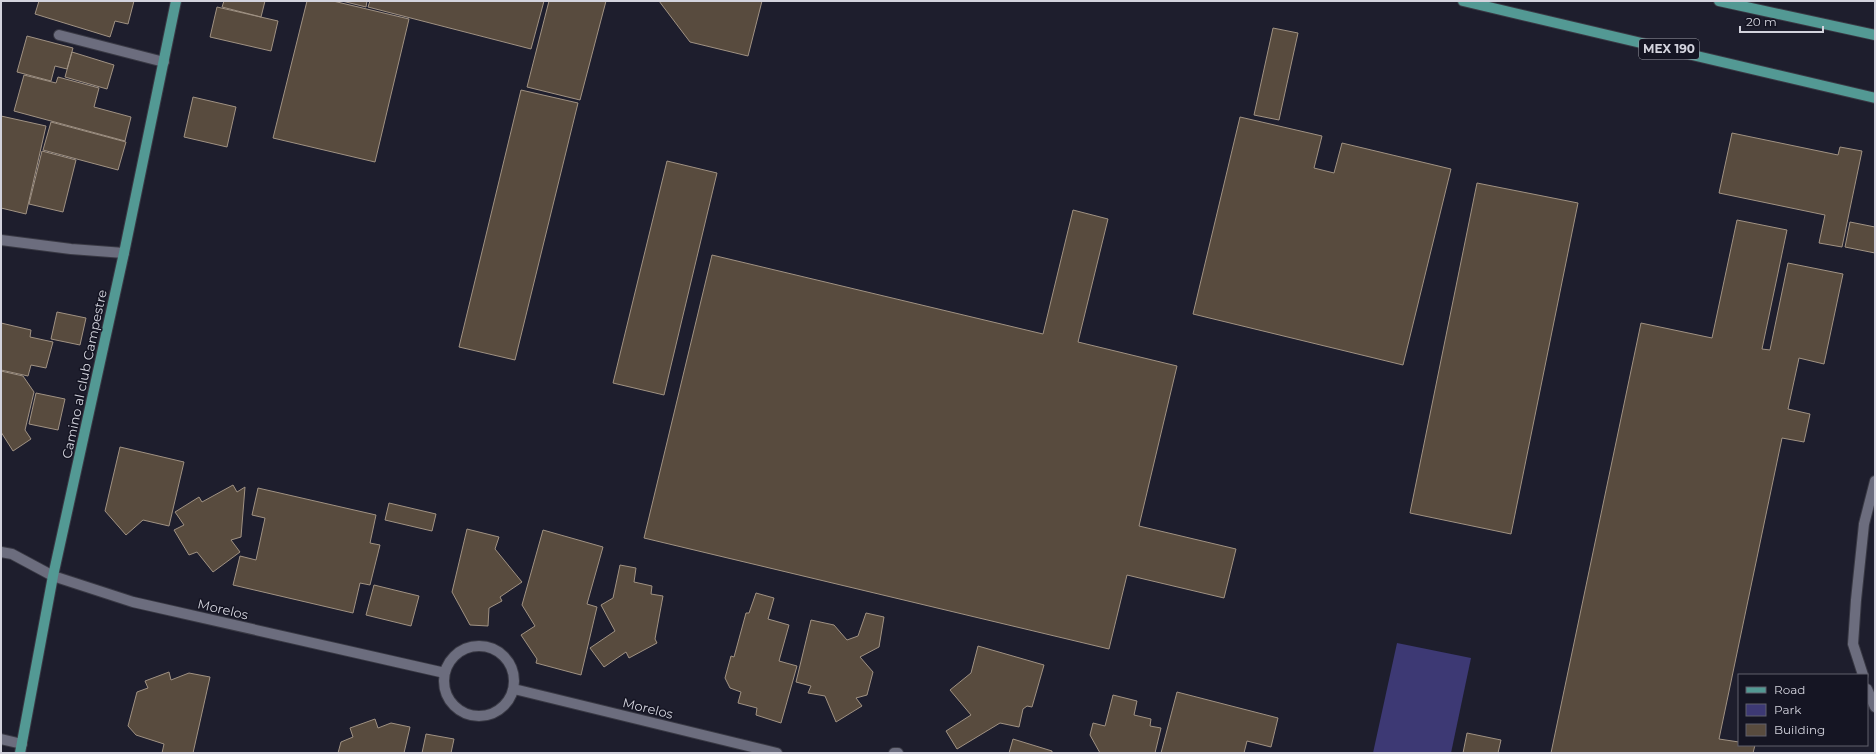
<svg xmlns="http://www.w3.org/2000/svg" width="1876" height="754" viewBox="0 0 1876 754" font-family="Montserrat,sans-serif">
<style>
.green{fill:#3d3974}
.building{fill:#584b3e;stroke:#a09283}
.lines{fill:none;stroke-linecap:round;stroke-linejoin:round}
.minor-casing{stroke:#393944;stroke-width:12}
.major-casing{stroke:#393944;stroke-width:12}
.minor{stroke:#6c6d7e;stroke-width:10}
.major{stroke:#539994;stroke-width:10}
.labels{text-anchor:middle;stroke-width:3;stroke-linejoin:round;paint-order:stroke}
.shield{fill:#151523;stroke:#9a9aa5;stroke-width:1}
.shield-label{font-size:12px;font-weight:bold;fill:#d3d3dd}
.street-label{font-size:13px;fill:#d3d3dd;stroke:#151523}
</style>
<rect width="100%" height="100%" fill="#1e1e2d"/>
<path class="green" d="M1397,643l74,15 -20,95h-78z"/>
<path class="building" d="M39,1h95l-6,23 -13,-3 -5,16 -75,-23z
M224,1h41l-4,16 -39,-10z
M307,1h26l76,18 -34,143 -102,-24z
M342,1h25l-1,6z
M370,1h174l-13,48 -163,-42z
M549,1h57l-26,99 -53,-13z
M659,1h103l-14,55 -58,-14z
M217,7l61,14 -7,30 -61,-14z
M1273,28l25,5 -19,87 -25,-5z
M27,36l46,12 -6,21 -12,-3 -4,15 -34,-9z
M72,52l42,13 -7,24 -42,-12z
M24,75l32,8 2,-6 41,11 -5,19 37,10 -6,24 -111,-30z
M521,90l57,13 -63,257 -56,-13z
M193,97l43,10 -9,40 -43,-10z
M1,116l45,10 -20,88 -25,-6z
M1240,117l82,19 -8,32 20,5 8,-30 109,26 -48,196 -210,-51z
M51,122l75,20 -8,28 -75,-20z
M1732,133l106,22 2,-8 22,4 -20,96 -23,-4 6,-28 -106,-22z
M42,151l34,9 -13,52 -34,-8z
M667,161l50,12 -53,222 -51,-12z
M1477,183l101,20 -67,331 -101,-21z
M1073,210l35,9 -30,123 99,24 -38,160 97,23 -12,49 -97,-23 -18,74 -465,-111 68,-283 331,79z
M1737,220l50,10 -25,119 8,1 18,-87 55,11 -19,90 -25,-6 -11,51 22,5 -6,28 -22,-4 -63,301 20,3v3h16l-2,8h-202l90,-430 71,15z
M1850,222l25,5v26l-30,-6z
M57,312l29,6 -6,27 -29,-6z
M1,323l30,7 -1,7 23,5 -7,26 -15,-3 -3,11 -27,-6z
M1,371l22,5 11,16 -9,38 6,9 -18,12 -12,-19z
M36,393l29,6 -7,31 -29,-6z
M120,447l64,15 -15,64 -26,-6 -17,15 -21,-24z
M233,485l4,7 8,-5 -4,50 -10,3 9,12 -27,20 -16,-20 -8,3 -15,-25 10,-5 -9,-13 24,-15 3,5z
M258,488l118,27 -6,28 10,2 -10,40 -10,-2 -7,30 -120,-28 7,-29 16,4 9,-42 -13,-3z
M389,503l47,11 -4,17 -47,-11z
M467,529l32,8 -4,12 27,33 -22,15 2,4 -13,7 -1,18 -18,-1 -18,-33z
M543,530l60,17 -16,57 10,3 -16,68 -45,-12 1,-4 -16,-24 14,-9 -13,-21z
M620,565l16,3 -2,14 18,4 -1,8 12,2 -8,43 2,4 -28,15 -3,-6 -22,15 -14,-19 25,-17 -14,-26 12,-7z
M374,585l45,11 -8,30 -45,-11z
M756,593l18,5 -6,21 21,6 -10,36 18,5 -16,57 -25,-8 1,-7 -19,-5 3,-11 -11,-4 -5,-10 6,-22 3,1 12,-44h3z
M866,613l18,4 -5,30 -19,10 13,15 -6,23 -11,3 6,8 -26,16 -11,-26 -17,-3 3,-7 -15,-4 15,-62 23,5 13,15 11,-4z
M978,646l66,19 -12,42 -5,-1 -4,3 -4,18 -19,-4 -43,26 -11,-18 25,-16 -21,-25 21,-17z
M169,672l2,8 18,-7 21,4 -17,76h-31l2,-9 -28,-9 -8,-9 9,-34 11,-4 -3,-7z
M1177,692l101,26 -7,29 -24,-6 -3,12h-83z
M1113,695l24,6 -3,14 17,4 -1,7 11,2 -6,25h-55l-10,-18 3,-12 12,3z
M375,719l3,9 13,-5 19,4 -6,26h-66l3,-11 12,-5 -3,-9z
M1467,733l34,7 -3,13h-35z
M426,734l28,5 -3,14h-29z
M1013,739l39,12v2h-43z"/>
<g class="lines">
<defs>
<path id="minor" d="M59,35l105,27
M1,240l70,9 53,4
M1,552l11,2 41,22 80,26 312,71
M444 681a35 35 0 1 1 70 0a35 35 0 1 1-70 0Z
M1863,675l-10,-31 3,-44 8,-76 11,-43
M514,689l263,64
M1867,689l8,18
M1,739l21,5
M894,753h4"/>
<path id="major" d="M1463,1l412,97
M1719,1l156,34
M20,753l33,-177 71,-323 52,-252"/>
</defs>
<use href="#minor" class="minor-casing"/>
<use href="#major" class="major-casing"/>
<use href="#minor" class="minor"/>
<use href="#major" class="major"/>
</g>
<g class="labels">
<rect class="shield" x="1639" y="39" width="60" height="20" rx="3"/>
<g class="shield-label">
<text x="1669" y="53">MEX 190</text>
</g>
<g class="street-label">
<text transform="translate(84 374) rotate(-78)" y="5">Camino al club Campestre</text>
<text transform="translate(223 609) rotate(13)" y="5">Morelos</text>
<text transform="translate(648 708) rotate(14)" y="5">Morelos</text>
</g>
</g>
<rect width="1876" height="754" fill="none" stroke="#d3d3dd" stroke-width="4"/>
<rect x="1738" y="674" width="130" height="72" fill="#151523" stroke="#61616d"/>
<rect x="1746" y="687" width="20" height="6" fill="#539994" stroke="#61616d"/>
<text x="1774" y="694" font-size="12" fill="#d3d3dd">Road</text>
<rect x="1746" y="704" width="20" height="12" fill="#3d3974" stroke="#61616d"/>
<text x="1774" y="714" font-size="12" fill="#d3d3dd">Park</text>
<rect x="1746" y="724" width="20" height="12" fill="#584b3e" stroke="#61616d"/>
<text x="1774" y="734" font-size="12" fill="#d3d3dd">Building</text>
<path d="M1740 26v6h83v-6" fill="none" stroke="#d3d3dd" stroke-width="2"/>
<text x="1746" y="26" font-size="12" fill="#d3d3dd" stroke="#151523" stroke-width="3" paint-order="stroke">20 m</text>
</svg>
